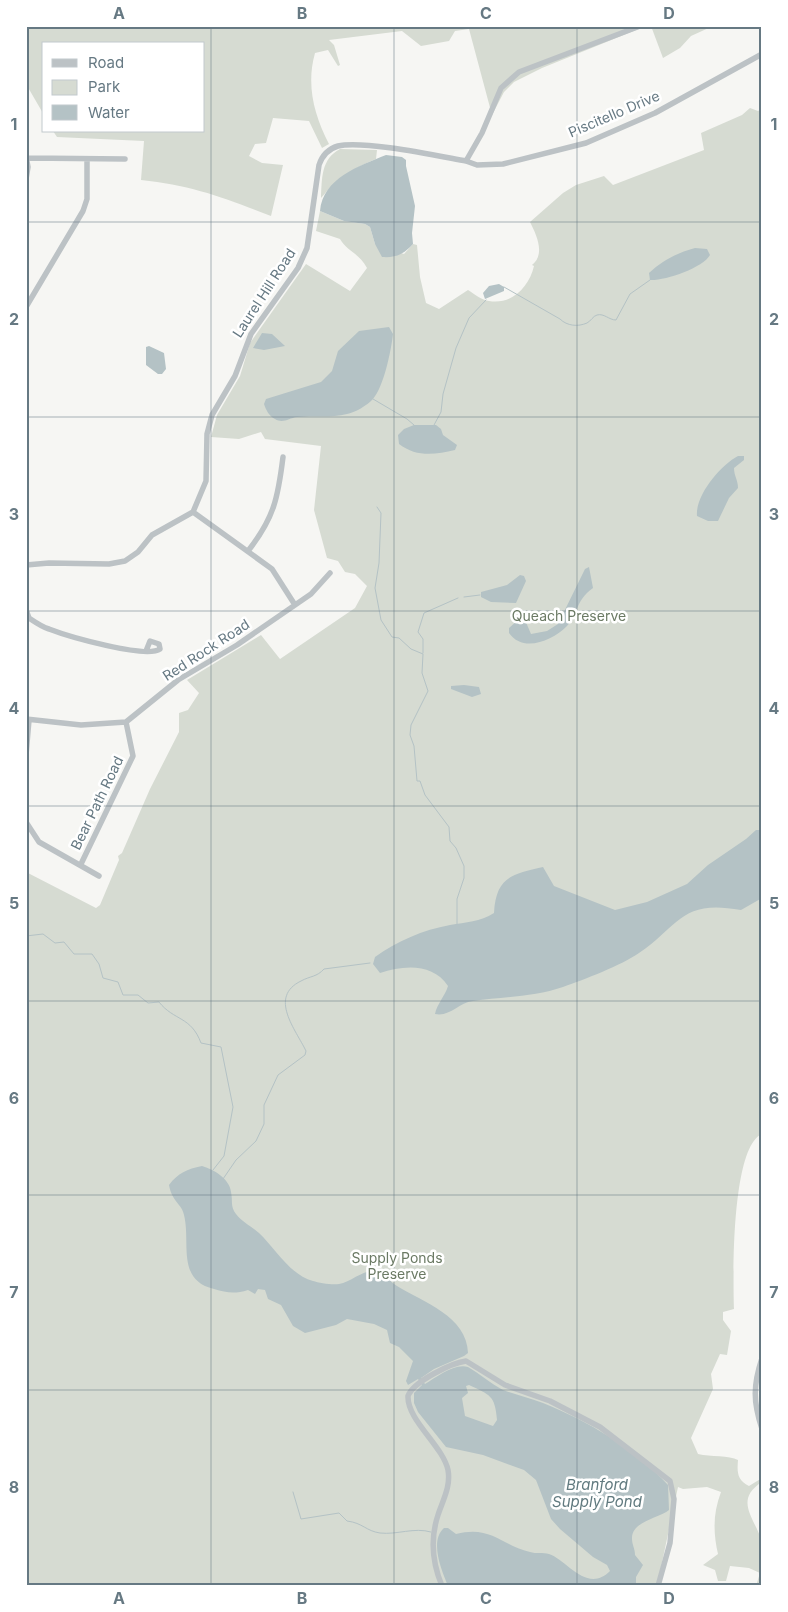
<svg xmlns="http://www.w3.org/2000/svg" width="788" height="1612" viewBox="0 0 788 1612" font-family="Inter,sans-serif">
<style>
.green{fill:#d6dbd2}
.water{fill:#b4c2c5;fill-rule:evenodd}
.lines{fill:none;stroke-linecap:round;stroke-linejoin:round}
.stream{stroke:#b4c2c5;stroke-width:1}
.minor{stroke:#bcc2c5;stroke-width:5.5}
.grid{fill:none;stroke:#667983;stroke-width:1;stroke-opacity:0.55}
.labels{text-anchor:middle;stroke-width:5;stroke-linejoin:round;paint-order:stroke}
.street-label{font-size:14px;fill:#667983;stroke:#fff}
.park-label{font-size:14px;fill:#6b7a64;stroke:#fff}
.water-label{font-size:15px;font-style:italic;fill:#617a7f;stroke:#fff}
.neatline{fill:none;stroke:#667983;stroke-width:2}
.grid-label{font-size:16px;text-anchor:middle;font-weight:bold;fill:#667983}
</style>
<rect width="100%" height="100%" fill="#f6f6f3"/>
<path class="green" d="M26,26h620l-104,42 -28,14 -10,10 -12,23 -23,-86 -14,2 -6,10 -28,5 -19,-15 -73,9 5,5 6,20 -2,1 -10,-16 -13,3c-9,32 -1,62 14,91l-7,4 -13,-27 -36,-3 -7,25 -11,1 -6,12 13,7 21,2 -12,51c-46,-18 -80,-31 -130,-36l3,-39 -87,-4 -4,-6h151v-87h-160v71l-18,-31z
M651,26h62l-22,10 -11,12 -17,10z
M750,108l8,3 4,-2v1025c-31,13 -29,145 -28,175l-11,3v8l8,11 -4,24 -7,-1 -9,20 2,15 -22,49 7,16c13,3 31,1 40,6 -1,12 -1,20 11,26l13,-8v4c-30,19 -5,38 0,61 2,13 0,29 0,43h-6l4,-13 -11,-5 -19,-2 -4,15h-8l-3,-11 -12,-5 15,-11c-5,-22 -5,-41 3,-62l-14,-5 -24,2 -5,-2 -21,99h-631v-714l70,36 4,-3 19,-45 -1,-4 4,-3 28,-64 29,-57v-19l9,-3 11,-17 -12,-13 74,-45 19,24 75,-51 12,-22 -12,-12 -10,-2 -7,-11 -11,-3 -13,-48 7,-64 -56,-7 -4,-7 -22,7 -28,-2 6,-22 23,-39 10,-33 56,-79 44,27 17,-23c-8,-15 -19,-16 -27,-29l-24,-8 4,-20 24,10 21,3 5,3 5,17 29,10 9,-10 4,1 3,32 6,26 13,6 29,-19c6,4 14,10 21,11 23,4 40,-14 45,-35l-2,-1c14,-11 4,-31 -2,-43l33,-29 13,-8 28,-9 9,9 91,-35 -3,-17 41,-18z
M340,149l37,1 -1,9c-23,9 -39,20 -55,39 1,-20 0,-39 19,-49z"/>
<path class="water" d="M386,155l16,2 4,3v6l9,40 -3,27 1,11c-9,10 -17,14 -31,13l-7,-13 -5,-17 -5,-3 -21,-3 -24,-10c3,-33 39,-45 66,-56z
M695,248l12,1 3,6c-7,13 -46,26 -60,25l-1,-7c14,-13 28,-20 46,-25z
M499,284l5,3v4l-19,8 -2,-6 6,-7z
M389,327l4,7c-2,17 -9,52 -20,65 -5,6 -19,14 -26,15 -16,4 -34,1 -50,3 -8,1 -14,7 -22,2 -6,-3 -9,-9 -11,-15l2,-5 55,-17 11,-11 6,-20 21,-20z
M262,333l10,1 13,12 -21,4 -11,-2z
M149,346l15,7 2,16 -4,5h-4l-12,-9v-18z
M414,425h22l5,4 2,6 14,10 -2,5c-21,5 -39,7 -56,-6l-1,-9 6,-6z
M738,456h6v4l-10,8c0,8 4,12 4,20l-9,10 -11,23h-10l-11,-5c-2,-21 24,-51 41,-60z
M589,567l4,21c-19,14 -13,24 -26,38 -15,15 -44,27 -58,7v-5l10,-9 6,1 6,14 16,-3 11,-7 27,-55z
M520,575l4,1 2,5 -10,22 -25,-1 -10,-5v-5l26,-7z
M464,685l15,2 2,7 -9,3 -21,-8v-3z
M756,830h6v68l-21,12c-60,-11 -61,15 -102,43 -17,12 -56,27 -76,34 -29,10 -61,10 -90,14 -15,2 -23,16 -38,13 2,-10 10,-18 13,-28 -15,-23 -44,-21 -68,-13l-7,-9 2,-7c22,-16 48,-27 75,-32 16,-3 30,-3 44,-12 2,-36 18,-39 49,-46l11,19 61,24 32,-8 40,-18 21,-19 38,-26z
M202,1166c11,3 28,13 29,26 2,9 -1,14 5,22 6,8 15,12 23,19 16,15 31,42 54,48 6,2 19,4 26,3 13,-2 26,-17 40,-12 7,2 11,10 18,14 26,16 70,30 71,67l-4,3 -30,13 -13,9 4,6c12,-7 29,-21 43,-17 12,7 22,16 35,23 13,5 27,8 40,13 45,18 92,46 125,82l1,25c-9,8 -38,11 -37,29 0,6 3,9 3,16l8,10 -7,12v9h-188c-6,-15 -19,-45 -4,-58h4l8,6c35,-9 45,11 74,18 6,2 13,0 19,2 18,6 38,40 61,17l-3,-6 -14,-8 -33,-28 -9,-10 -15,-39 -12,-10 -41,-15 -37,-8 -28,-35 -4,-9v-10l8,-8 -4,-6 -10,6 -2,-4 7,-20 -14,-14 -9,-4 -3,-13 -13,-6 -27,-5 -11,6 -31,8 -12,-7 -12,-21 -13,-6 -3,-9 -7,-1 -3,5 -7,-4c-13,4 -21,3 -34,-1 -38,-9 -23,-46 -30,-74 -2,-11 -12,-13 -15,-30 9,-12 18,-16 33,-19zM469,1385c21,10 26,10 28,35l-4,6 -28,-10 -3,-18 6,-5 -2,-7z"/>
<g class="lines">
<path class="stream" d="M504,287l56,32c7,7 18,8 27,4 4,-2 6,-7 10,-8 7,-2 12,5 19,5l14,-26 20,-14
M373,399l34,20 7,6
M434,425l7,-13 2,-18 13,-46 13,-30 17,-18
M377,507l4,6 -2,50 -4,25 6,32 11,17 7,1 12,11 12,5 -1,19 6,18 -17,34 -1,10 4,11 3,35h3l5,14 24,32 1,14 6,7 8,18v12l-7,21v25
M464,597l16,-2
M423,653v-14l-5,-7 6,-19 34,-15
M26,936l17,-2 12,9 9,-1 10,12h18l7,10 4,14 15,4 5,13h15l10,8 11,-1c15,19 32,14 42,41l20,4 12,60 -9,49 -11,14
M223,1179l13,-19 20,-19 8,-17v-19l14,-30 27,-20 1,-4c-10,-21 -38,-54 -5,-70 9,-5 16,-4 23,-12l46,-6
M293,1492l8,27 38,-6 8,8c16,2 19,10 33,12 17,2 34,-6 51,-1"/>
<path class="minor" d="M26,156l2,11 -2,12
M27,158l98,1
M466,161l16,-28 19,-45 18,-16 121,-46
M26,307l57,-96 4,-12v-40
M193,512l79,57 23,36
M248,551c26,-33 30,-53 35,-94
M26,565l23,-2 60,1 16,-3 13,-9 14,-17 41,-23 13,-31 1,-47 5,-19 23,-39 16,-42 47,-66 9,-20 12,-83c3,-9 9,-16 19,-19 25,-6 100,10 128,15l11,4 26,-1 83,-21 69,-30 107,-59
M26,610l3,8c6,4 13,9 20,11 18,7 97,30 111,20l-1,-5 -9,-3 -4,10
M26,719l55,6 45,-3 52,-42 59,-35 74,-51 19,-21
M26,755l3,-35
M26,822l13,20 60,34
M81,864l52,-108 -7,-34
M762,1358c-9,27 -9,44 0,71
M442,1586c-10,-24 -12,-47 -4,-71 5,-15 13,-29 10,-45 -5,-24 -41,-50 -40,-74 5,-14 43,-33 58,-35l39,24 45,16 50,26 70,54 4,18 -4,44 -12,43"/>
</g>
<path class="grid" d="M211,26v1560M394,26v1560M577,26v1560M26,222h736M26,417h736M26,611h736M26,806h736M26,1001h736M26,1195h736M26,1390h736"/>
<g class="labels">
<g class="street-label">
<text transform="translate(614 114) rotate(-23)" y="5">Piscitello Drive</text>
<text transform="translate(264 293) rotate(-57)" y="5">Laurel Hill Road</text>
<text transform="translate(206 650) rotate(-33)" y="5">Red Rock Road</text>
<text transform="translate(97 803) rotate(-64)" y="5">Bear Path Road</text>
</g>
<g class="park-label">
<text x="569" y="621">Queach Preserve</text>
<text x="397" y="1263">Supply Ponds<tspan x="397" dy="16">Preserve</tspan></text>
</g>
<g class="water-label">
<text x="597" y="1490">Branford<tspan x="597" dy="17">Supply Pond</tspan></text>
</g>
</g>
<rect width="788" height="1612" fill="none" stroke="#ffffff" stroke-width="55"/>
<rect x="42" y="42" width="162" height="90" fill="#ffffff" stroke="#c2c9cd"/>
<rect x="52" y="59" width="25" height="8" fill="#bcc2c5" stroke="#c2c9cd"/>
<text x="88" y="68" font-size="15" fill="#667983">Road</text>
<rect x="52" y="80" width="25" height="15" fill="#d6dbd2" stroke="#c2c9cd"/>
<text x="88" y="92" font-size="15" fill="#667983">Park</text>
<rect x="52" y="105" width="25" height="15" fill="#b4c2c5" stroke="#c2c9cd"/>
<text x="88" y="118" font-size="15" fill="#667983">Water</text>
<rect x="28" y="28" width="732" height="1556" class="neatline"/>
<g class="grid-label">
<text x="119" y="19">A</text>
<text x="302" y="19">B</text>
<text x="486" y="19">C</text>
<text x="669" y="19">D</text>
<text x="14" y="130">1</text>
<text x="774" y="130">1</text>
<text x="14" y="325">2</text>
<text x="774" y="325">2</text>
<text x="14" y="520">3</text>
<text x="774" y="520">3</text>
<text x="14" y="714">4</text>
<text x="774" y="714">4</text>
<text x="14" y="909">5</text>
<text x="774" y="909">5</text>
<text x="14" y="1104">6</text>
<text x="774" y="1104">6</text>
<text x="14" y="1298">7</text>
<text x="774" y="1298">7</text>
<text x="14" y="1493">8</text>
<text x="774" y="1493">8</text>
<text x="119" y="1604">A</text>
<text x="302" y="1604">B</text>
<text x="486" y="1604">C</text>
<text x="669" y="1604">D</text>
</g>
</svg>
